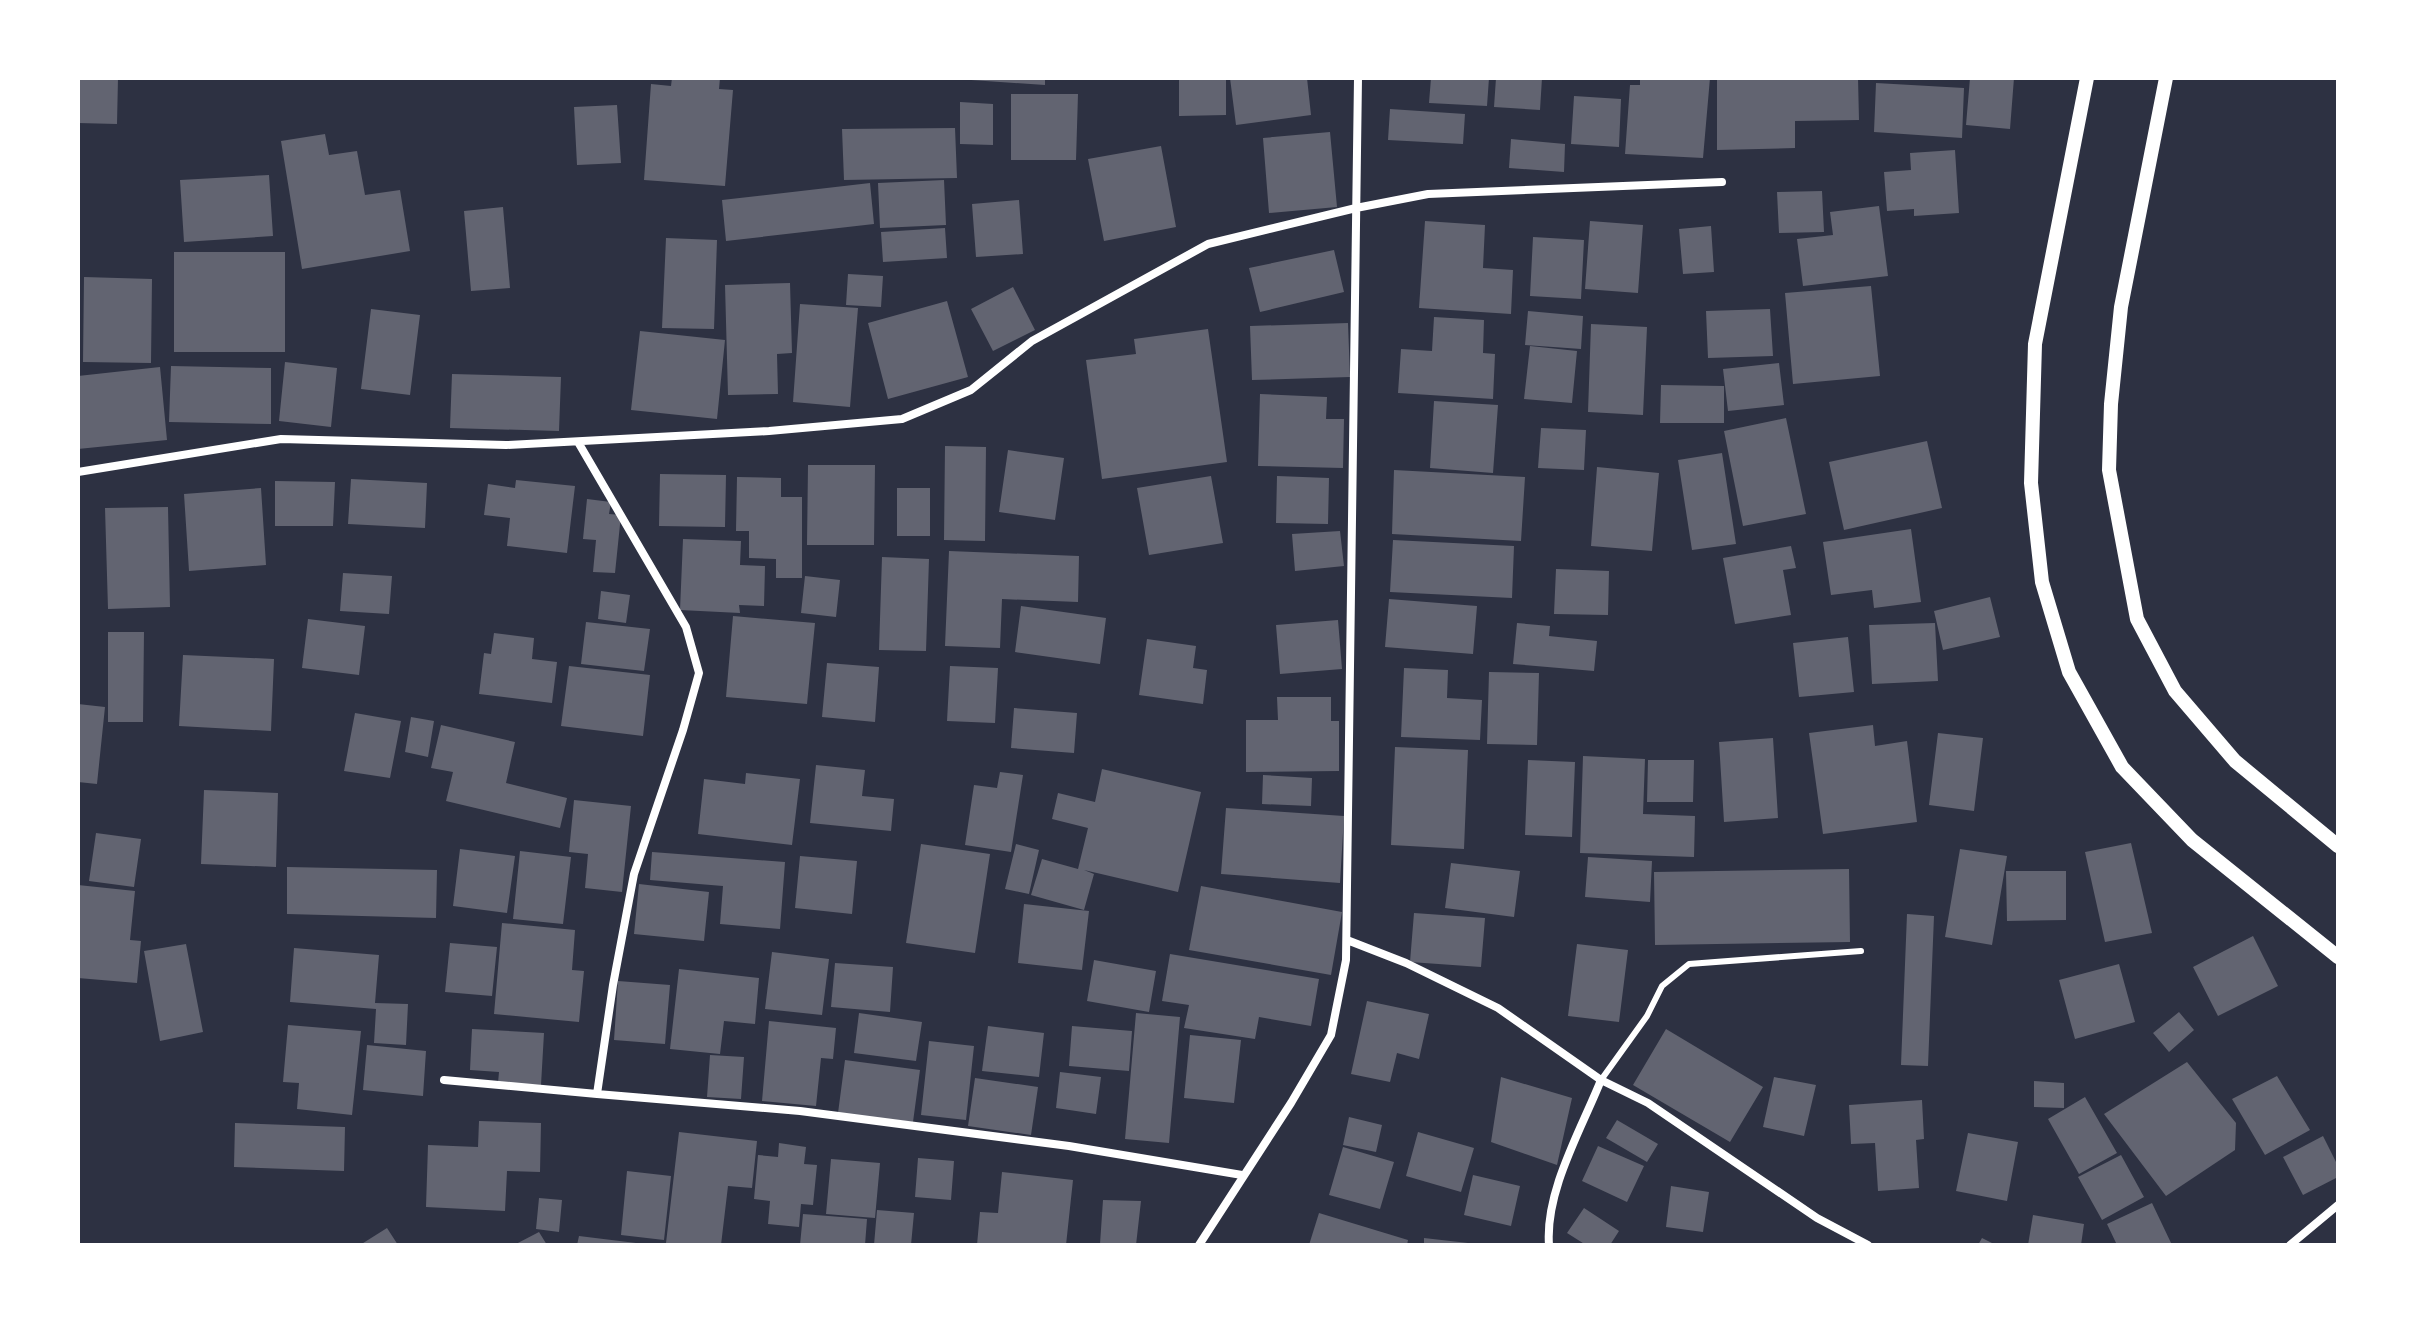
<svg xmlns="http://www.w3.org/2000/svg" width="2416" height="1323" viewBox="0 0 2416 1323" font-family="Figtree,sans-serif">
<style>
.building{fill:#626471}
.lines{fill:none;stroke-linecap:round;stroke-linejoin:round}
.service{stroke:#fff;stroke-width:6}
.minor{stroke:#fff;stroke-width:8}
.tertiary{stroke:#fff;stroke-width:14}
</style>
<rect width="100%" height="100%" fill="#2d3142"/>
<path class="building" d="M78,78h40l-1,46 -39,-1z
M672,78h48l-1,11 14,1 -8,96 -81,-6 7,-96 20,2z
M971,78h74v7l-74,-5z
M1179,78h47v37l-47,1z
M1230,78h77l4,37 -75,10z
M1431,78h58l-2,28 -58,-3z
M1496,78h46l-2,32 -46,-3z
M1640,78h70l-7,80 -78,-4 5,-69h10z
M1717,78h141l1,42 -64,1v27l-78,2z
M1970,78h44l-4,51 -44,-4z
M1876,83l88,5 -2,50 -88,-6z
M1011,94h67l-2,66h-65z
M1574,96l47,3 -2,48 -48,-3z
M960,102l33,2v41l-33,-1z
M617,105l4,58 -44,2 -3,-58z
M1390,109l75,5 -2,30 -75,-4z
M955,128l2,50 -113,2 -2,-51z
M1330,132l7,75 -68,6 -6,-75z
M325,134l4,21 28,-4 8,44 35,-5 10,61 -108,18 -21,-128z
M1511,139l54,5 -1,28 -55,-4z
M1161,146l15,81 -72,14 -16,-82z
M1955,150l4,63 -45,3v-7l-27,2 -3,-39 27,-2 -1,-17z
M269,175l4,61 -89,6 -4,-62z
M944,180l2,45 -66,3 -2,-45z
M870,183l4,41 -148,17 -4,-41z
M1822,191l2,41 -45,1 -2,-41z
M1019,200l4,54 -47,3 -4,-53z
M1879,206l9,70 -85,10 -6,-47 36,-4 -3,-23z
M503,207l7,81 -39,3 -7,-80z
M1425,221l60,4 -2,43 30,2 -2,44 -92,-6z
M1590,221l53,4 -5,68 -53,-4z
M1711,226l3,46 -31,2 -4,-45z
M945,228l2,30 -64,4 -2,-30z
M1533,237l51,3 -3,59 -51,-3z
M666,238l51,2 -3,89 -52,-1z
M1334,250l10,42 -84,20 -11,-44z
M174,252h111v100h-111z
M848,274l35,2 -2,31 -35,-2z
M84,277l68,2 -1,84 -68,-1z
M790,283l2,70 -15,1 1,40 -50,1 -3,-110z
M1871,286l9,90 -87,8 -8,-91z
M1013,287l22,43 -42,21 -22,-42z
M947,301l21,76 -80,22 -20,-76z
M800,304l58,4 -8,99 -57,-5z
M371,309l49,6 -10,80 -49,-6z
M1770,309l3,47 -65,2 -2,-47z
M1528,311l55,5 -2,33 -56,-4z
M1434,317l50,3 -1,33 12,1 -2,45 -95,-6 3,-44 31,2z
M1348,323l2,54 -98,3 -2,-54z
M1591,324l56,3 -4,88 -55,-3z
M1208,329l19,133 -125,17 -16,-119 50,-6 -2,-15z
M640,331l85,9 -8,79 -86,-9z
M1530,346l47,5 -5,52 -48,-4z
M285,362l52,6 -6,59 -52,-6z
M1779,363l5,42 -56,6 -5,-42z
M171,366l100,2v56l-102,-2z
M160,367l7,73 -89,9v-73z
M452,374l109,3 -2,54 -109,-3z
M1661,385l63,1v37h-64z
M1260,394l67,3 -1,22h18l-1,49 -85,-2z
M1434,401l64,4 -5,68 -63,-5z
M1786,418l20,96 -63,12 -19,-95z
M1541,428l45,2 -2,40 -46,-2z
M1927,441l15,67 -98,22 -15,-68z
M945,446l41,1 -1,94 -41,-1z
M1008,450l56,8 -9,62 -56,-8z
M1722,453l14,91 -44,6 -14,-90z
M808,465h67l-1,80h-67z
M1597,467l62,6 -7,78 -61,-5z
M1394,470l131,7 -4,64 -129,-7z
M660,474l66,1 -1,52 -66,-1z
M1211,476l12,67 -74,12 -12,-67z
M1277,476l52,2 -1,46 -52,-1z
M737,477l44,1v19h21v81h-26v-19l-27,-1v-27h-13z
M351,479l76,4 -2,45 -77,-4z
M516,480l59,6 -8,67 -60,-7 3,-28 -26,-3 4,-31 27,4z
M275,481l60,1 -2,44h-58z
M261,488l5,77 -77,6 -5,-77z
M897,488h33v48h-33z
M587,499l24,3 -2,12 12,1 -6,58 -22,-1 3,-32 -13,-1z
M168,507l2,100 -62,2 -3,-101z
M1911,529l10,73 -47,6 -2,-18 -41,5 -8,-53z
M1340,531l4,35 -49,5 -3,-37z
M683,539l58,2 -1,24 25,1 -1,40 -25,-1 1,8 -60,-3z
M1393,540l121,6 -2,52 -122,-6z
M1791,546l5,22 -13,2 8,45 -56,9 -12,-66z
M949,551l130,5 -1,46 -76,-3 -2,49 -55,-2z
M882,557l47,2 -3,92 -47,-1z
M1556,569l53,2 -1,44 -54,-1z
M343,573l49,3 -3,38 -49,-3z
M805,576l35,4 -4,37 -35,-4z
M601,591l29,4 -4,28 -28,-4z
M1990,597l10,40 -57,13 -9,-39z
M1389,599l88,7 -4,48 -88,-7z
M1021,606l85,12 -6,46 -85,-12z
M733,616l82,7 -8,81 -81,-7z
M308,619l57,7 -6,49 -57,-7z
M1338,620l4,49 -62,5 -4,-49z
M586,622l64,7 -6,42 -63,-7z
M1517,623l33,3 -1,10 48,5 -3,30 -81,-7z
M1935,623l3,58 -66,3 -3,-59z
M108,632h36l-1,90h-35z
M494,633l40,5 -2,21 25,3 -5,41 -73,-9 5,-41 7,1z
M1848,637l6,55 -55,5 -6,-54z
M1147,639l49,7 -3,22 14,2 -4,34 -64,-9z
M183,655l91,4 -3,72 -92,-5z
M827,663l52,4 -4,55 -53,-5z
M569,666l81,9 -7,61 -82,-10z
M950,666l48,2 -3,55 -48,-2z
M1404,668l44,2 -1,28 35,2 -2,40 -79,-3z
M1489,672l50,1 -2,72 -50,-1z
M1277,697h54v24h8v50l-93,1v-52h32z
M78,704l27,3 -8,77 -19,-2z
M1014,708l63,5 -3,40 -63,-5z
M355,713l46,8 -11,57 -46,-7z
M411,717l23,4 -6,36 -23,-5z
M441,725l74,17 -9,41 61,15 -7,30 -114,-27 7,-29 -22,-4z
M1873,725l2,21 32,-5 10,81 -94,12 -14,-101z
M1938,733l45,5 -9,73 -45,-6z
M1773,738l5,80 -54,4 -5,-80z
M1395,747l73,3 -4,99 -73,-4z
M1583,756l62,3 -2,55 52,2 -1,41 -114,-4z
M1528,760l47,2 -3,75 -47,-2z
M1648,760h46l-1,42h-46z
M816,765l49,5 -3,26 32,3 -3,32 -81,-8z
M1102,769l99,23 -23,100 -94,-22 10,4 -10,36 -53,-15 11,-36 36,10 10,-41 -36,-9 6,-26 37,9z
M1000,772l23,3 -12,77 -46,-7 9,-60 23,3z
M746,773l54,6 -8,66 -94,-11 6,-55 41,5z
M1263,775l49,3 -1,28 -49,-2z
M204,790l74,3 -2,74 -75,-3z
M574,800l57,6 -9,86 -37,-4 3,-34 -19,-2z
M1226,808l118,8 -4,67 -119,-9z
M96,833l45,6 -7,48 -45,-6z
M2131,843l21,90 -47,9 -20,-90z
M921,844l69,10 -15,99 -69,-10z
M1016,844l23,6 -10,44 -24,-5z
M460,849l55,7 -8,57 -54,-7z
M1960,849l47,7 -15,89 -47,-8z
M520,851l51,6 -8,67 -50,-5z
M652,852l133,10 -5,67 -60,-5 3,-38 -73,-6z
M800,856l57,5 -5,53 -57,-6z
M1588,857l64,4 -2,41 -65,-5z
M1451,863l69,8 -6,46 -69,-9z
M287,867l150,3 -1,48 -149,-4z
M1849,869l1,73 -195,3 -1,-73z
M2006,871h60v49l-59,1z
M639,884l70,8 -5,49 -70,-7z
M78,885l57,6 -5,49 11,1 -4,42 -59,-5z
M1201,886l141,26 -11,63 -142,-25z
M1024,904l65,7 -7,59 -64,-7z
M1414,913l71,5 -4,49 -71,-5z
M1907,914l27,2 -6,150 -27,-1z
M502,923l73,7 -3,40 12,1 -5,51 -85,-8z
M2253,936l25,50 -60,30 -25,-49z
M450,943l47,4 -5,49 -47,-4z
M186,944l17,88 -43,9 -16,-90z
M1577,944l51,6 -9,72 -51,-6z
M294,948l85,7 -4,48 33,1 -2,41 -32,-2 2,-34 -86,-7z
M772,952l57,7 -7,56 -57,-6z
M1170,954l149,25 -8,47 -52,-9 -4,22 -71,-11 5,-23 -27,-4z
M1094,960l62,11 -7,41 -62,-11z
M835,963l58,4 -3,45 -59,-5z
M2119,964l16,58 -60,17 -16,-59z
M679,969l80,9 -4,46 -31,-3 -4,33 -50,-5z
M618,981l52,4 -5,59 -51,-4z
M1367,1001l62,13 -10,45 -22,-6 -7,29 -39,-8z
M2179,1012l15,18 -25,22 -16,-19z
M859,1013l63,9 -6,39 -62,-8z
M1136,1013l44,4 -11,126 -44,-4z
M769,1021l67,7 -3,31 -12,-1 -5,48 -54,-5z
M288,1025l73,6 -9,84 -55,-6 2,-26 -16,-1z
M988,1026l56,7 -5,44 -57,-6z
M1072,1026l60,5 -3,40 -60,-5z
M472,1029l72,4 -3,52 -43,-2 1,-11 -29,-2z
M1666,1029l97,58 -33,55 -97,-57z
M1190,1035l51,5 -7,63 -50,-5z
M929,1041l45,5 -8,74 -45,-5z
M367,1045l59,6 -3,45 -60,-6z
M710,1055l34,2 -3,42 -34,-2z
M845,1060l75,10 -7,52 -75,-9z
M2187,1062l49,61 -1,27 -69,46 -62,-82z
M1060,1072l41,5 -5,37 -40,-6z
M2277,1076l33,54 -45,25 -33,-56z
M1501,1077l71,21 -15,67 -66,-23z
M1774,1077l42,8 -12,51 -41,-9z
M975,1078l63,9 -7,48 -63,-9z
M2034,1081l30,2v25l-30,-1z
M2085,1097l32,56 -38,21 -31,-55z
M1922,1100l2,39 -8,1 3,48 -41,3 -3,-48 -24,1 -2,-39z
M1349,1117l33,8 -6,27 -33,-7z
M1617,1120l41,24 -11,18 -41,-24z
M479,1121l62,2 -1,49 -33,-1 -2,40 -79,-4 2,-62 50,2z
M235,1123l110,4 -1,44 -110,-4z
M679,1132l78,9 -5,47 -24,-2 -7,59 -55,-2z
M1418,1132l56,16 -13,44 -55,-16z
M1968,1133l50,9 -11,59 -51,-10z
M2323,1136l15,30v11l-35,18 -20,-38z
M779,1143l27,4 -2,17 13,1 -4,40 -12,-1 -2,23 -31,-3 2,-23 -16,-2 4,-44 20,2z
M1598,1146l46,20 -17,36 -45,-21z
M1343,1147l51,15 -14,47 -51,-14z
M2121,1155l23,42 -42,23 -24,-43z
M918,1158l36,3 -3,39 -36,-3z
M831,1159l49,4 -5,55 -49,-4z
M627,1171l44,5 -7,64 -43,-5z
M1002,1172l71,8 -7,65h-89l3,-33 18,1z
M1473,1175l47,11 -9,40 -47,-11z
M1671,1186l38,6 -6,40 -37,-5z
M539,1198l23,2 -3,32 -23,-3z
M1103,1200l38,1 -5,44 -36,-1z
M2152,1203l20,42h-55l-10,-21z
M1584,1208l35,23 -9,14h-24l-19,-12z
M877,1210l37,3 -3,32h-37z
M1319,1213l89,27 -1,5h-98z
M803,1214l64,5 -2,26h-65z
M2033,1215l51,9 -3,21h-53z
M387,1228l11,17h-38z
M539,1232l8,13h-33z
M579,1236l57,7v2h-59z
M1424,1238l44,5v2h-44z
M1982,1238l14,7h-18z"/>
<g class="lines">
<path class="service" d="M1601,1080l46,-64 15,-30 27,-22 172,-13"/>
<path class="minor" d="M578,442l108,185 13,46 -16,57 -49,144 -21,111 -16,109 203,17 269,35 173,29
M78,472l203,-33 225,6 263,-14 133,-12 69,-29 61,-49 176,-97 148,-36 72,-14 294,-12
M1347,940l59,23 92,45 103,72 47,23 169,115 51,27
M444,1080l153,14
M1199,1245l92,-142 40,-68 15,-75 12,-882
M1549,1245c-4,-54 32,-115 52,-165
M2290,1245l48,-40"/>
<path class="tertiary" d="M2087,78l-52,266 -4,139 11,99 27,90 53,95 70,73 146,117
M2166,78l-45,229 -10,97 -2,66 28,149 38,72 60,70 103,85"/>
</g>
<rect width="2416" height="1323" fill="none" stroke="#ffffff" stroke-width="160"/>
</svg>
